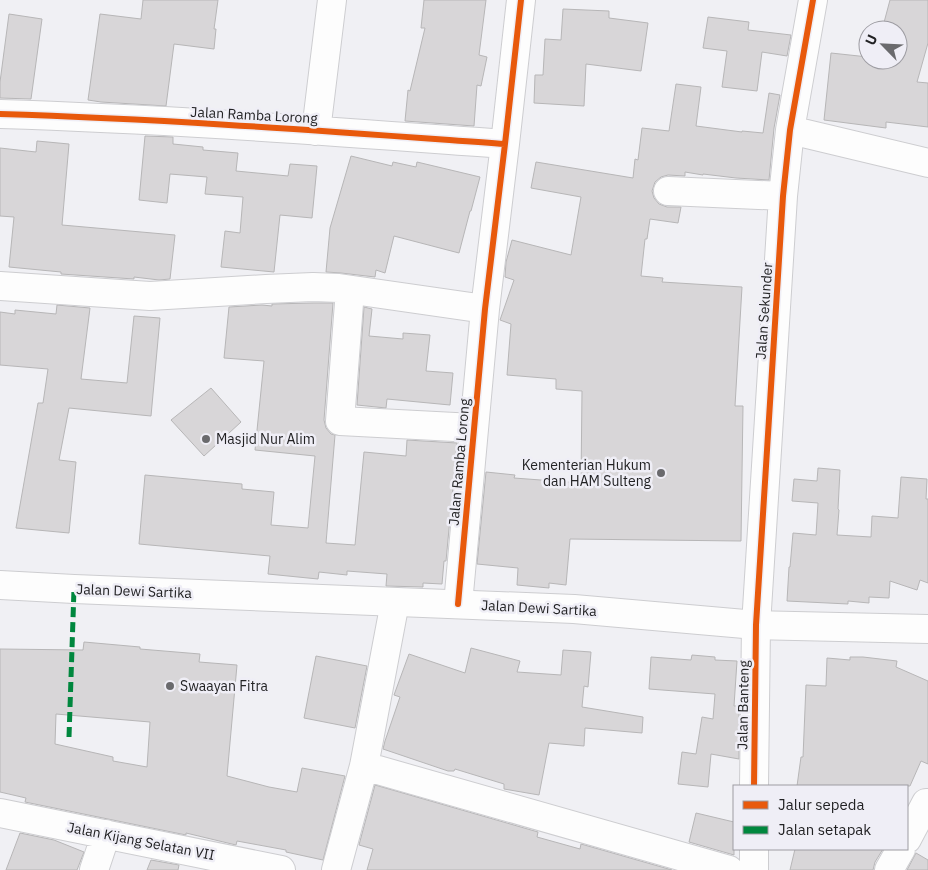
<svg xmlns="http://www.w3.org/2000/svg" width="928" height="870" viewBox="0 0 928 870" font-family="'IBM Plex Sans',sans-serif">
<style>
.building{fill:#d8d6d8;stroke:#b7b6b7;fill-rule:evenodd}
.lines{fill:none;stroke-linecap:round;stroke-linejoin:round}
.minor-casing{stroke:#cdcdd0;stroke-width:30}
.major-casing{stroke:#cdcdd0;stroke-width:30}
.minor{stroke:#fdfdfd;stroke-width:28}
.major{stroke:#fdfdfd;stroke-width:28}
.quiet{stroke:#00873e;stroke-width:5;stroke-dasharray:10 5;stroke-linecap:butt}
.cycleway-casing{stroke:#efeef6;stroke-width:9}
.cycleway{stroke:#e8590c;stroke-width:6}
.poi-dot{fill:#6a6a6d;stroke:#efeef6;stroke-width:2}
.labels{text-anchor:middle;stroke-width:5;stroke-linejoin:round;paint-order:stroke}
.street-label{font-size:14px;fill:#222224;stroke:#efeef6}
.poi-label{font-size:14px;fill:#222224;stroke:#efeef6;text-anchor:start}
</style>
<rect width="100%" height="100%" fill="#f0f0f4"/>
<path class="building" d="M143,0h75l-4,29h2l-2,20 -40,-5 -8,62 -65,-4 -13,-2 12,-86 41,5z
M424,0h62l-7,55 8,2 -6,29 -4,-1 -3,41 -69,-5 3,-31 2,1 15,-63h-4z
M890,0h38v43l-11,39 11,1v44l-42,-5v6l-62,-8 7,-67 37,4v3h30v-30h-16z
M563,9l46,2v7l39,5 -7,48 -55,-7 -2,42 -50,-3 1,-28h8l2,-36 16,1z
M9,14l33,5 -11,80 -31,-1v-16z
M708,17l41,5 -1,8 43,5 -4,21 -25,-4 -5,39 -35,-4 5,-36 -24,-3z
M676,84l25,3 -5,39 46,6v-1l21,2 6,-40 11,2 -6,33 -5,52 -33,-2 -33,-4v1l-18,-3v4l-17,-1 -7,2 -6,5 -3,9 2,7 5,6 8,3h14l-3,16 -28,-4 -3,20h-2l-4,37 22,2 -1,4 80,5 -7,119h8l-2,135 -171,-2 -4,46 -17,-2v5l-32,-3 1,-17 -41,-4 9,-92 29,3 -1,3 67,5 1,-92 -26,-2v-10l-49,-4 4,-51 -11,-4 14,-40 -9,-3 1,-15 6,-22 59,15 10,-58 -50,-9 5,-26 97,16 2,-19 3,1 4,-32 27,3z
M145,136l28,1v7l30,3v3l35,3 -2,18 52,5 2,-12 27,2 -5,52 -32,-3 -6,57 -53,-5 4,-36 15,2 3,-36 -38,-3 2,-17 -37,-3 -3,29 -28,-3z
M37,141l32,3 -7,81 113,10 -5,44 -11,1 -25,-3v2l-73,-5v-2l-52,-5 5,-50 -14,-1v-68l36,4z
M351,156l41,10 1,-4 23,5 1,-5 63,15 -9,34h-1l-11,42 -65,-17 -9,37 -9,-3 -1,7 -34,-4 -15,-1 4,-44z
M313,303h20l-9,117 2,8 5,6 4,1 -9,108 29,2 9,-93 42,4 1,-16 50,3 -11,118h-2l-2,23 -19,-1v4l-37,-1 1,-12 -40,-3v4l-28,-3 -1,7 -50,-5 2,-18 -131,-12 6,-69 97,9v5l32,3 -3,33 37,3 7,-72 -60,-6 9,-89 -40,-3 5,-51 33,-2 10,1v-2z
M57,305l33,3 -9,71 46,4 7,-67 26,2 -9,98 -82,-8 -10,52 17,2 -7,71 -53,-5 22,-125h5l5,-34 -48,-4v-53l15,2v-4l41,4z
M364,307l8,2 -3,27 34,3v-6l27,2 -4,36 27,2 -3,32 -63,-6 -1,9 -29,-3z
M211,388l30,34 -37,34 -33,-36z
M818,468l22,2 -2,39 1,1 -2,25 34,2 1,-21 26,2 3,-41 26,2 -1,20h2v84l-8,-3 -3,10 -27,-9 -1,17 -20,-1v6l-21,-2v3l-61,-3 2,-34h1l3,-34 23,2 2,-32 -26,-2 2,-22 23,2z
M84,642l56,5v2l60,5 -1,8 38,3 -10,111 42,11 28,5 5,-24 43,8 -22,84 -37,-8v-2l-49,-9 -1,4 -50,-12v2l-161,-33 1,-4 -26,-6v-143l83,1zM56,714l94,8 -3,45 -34,-6v-4l-58,-13z
M471,648l49,13 -3,11 44,3 2,-25 28,2 -3,35 -4,-1 -2,21 61,10 -1,16 -57,-5 -1,18 -35,-3 -10,52 -35,-6v-5l-49,-15 -1,2h-6l-65,-22 2,-8 15,-44 -6,-2 15,-41 56,19z
M692,655l23,2v3l22,1 -3,45h5v53l-28,-5 -3,33 -30,-3 4,-32 14,2 6,-37 11,2 2,-25 -66,-5 2,-32 40,3z
M316,656l51,10 -12,62 -51,-10z
M850,657h13l34,4 -1,6 32,14v83l-7,-3 -11,25h-113l4,-29h2l3,-72 20,1 1,-28 23,2z
M375,785l163,47 -1,5 43,12 1,-5 91,26h-305l6,-21 -14,-4z
M696,813l38,9v33l-45,-13z
M20,833l34,7 30,12 -7,18h-71z
M795,849h88l-8,13 -2,8h-83z
M916,853l12,7v10h-21z
M151,860l28,5 -1,5h-31z"/>
<g class="lines">
<defs>
<path id="minor" d="M0,114c169,5 337,18 505,30
M790,130l138,33
M316,131l16,-131
M668,191l115,5
M0,286l150,10 116,-7 47,-2 26,1 146,21
M350,290l-10,131 134,7
M458,604l27,-295 20,-165 16,-144
M364,766l365,104
M754,786l2,-161 27,-429 7,-66 23,-130
M0,813l281,57
M907,839l19,-36
M94,870l12,-36
M336,870l28,-104 31,-164
M754,870v-21
M889,870l12,-21"/>
<path id="major" d="M0,585l74,4 500,20 182,16 172,4"/>
</defs>
<use href="#minor" class="minor-casing"/>
<use href="#major" class="major-casing"/>
<use href="#minor" class="minor"/>
<use href="#major" class="major"/>
<path class="quiet" d="M69,737l5,-148"/>
<defs>
<path id="cycleway" d="M0,114c169,5 337,18 505,30
M458,604l27,-295 20,-165 16,-144
M754,786l2,-161 27,-429 7,-66 23,-130"/>
</defs>
<use href="#cycleway" class="cycleway-casing"/>
<use href="#cycleway" class="cycleway"/>
</g>
<g class="poi-dot">
<circle cx="206" cy="439" r="5"/>
<circle cx="661" cy="473" r="5"/>
<circle cx="170" cy="686" r="5"/>
</g>
<g class="labels">
<g class="street-label">
<text transform="translate(254 115) rotate(3)" y="5">Jalan Ramba Lorong</text>
<text transform="translate(764 311) rotate(-86)" y="5">Jalan Sekunder</text>
<text transform="translate(459 462) rotate(-85)" y="5">Jalan Ramba Lorong</text>
<text transform="translate(134 591) rotate(2)" y="5">Jalan Dewi Sartika</text>
<text transform="translate(539 608) rotate(3)" y="5">Jalan Dewi Sartika</text>
<text transform="translate(743 705) rotate(-89)" y="5">Jalan Banteng</text>
<text transform="translate(141 841) rotate(11)" y="5">Jalan Kijang Selatan VII</text>
</g>
<g class="poi-label">
<text x="216" y="444">Masjid Nur Alim</text>
<text x="651" y="470" text-anchor="end">Kementerian Hukum<tspan x="651" dy="16">dan HAM Sulteng</tspan></text>
<text x="180" y="691">Swaayan Fitra</text>
</g>
</g>
<rect x="733" y="785" width="175" height="65" fill="#efeef6" stroke="#9d9ca2"/>
<rect x="743" y="801" width="25" height="8" fill="#e8590c" stroke="#9d9ca2"/>
<text x="778" y="810" font-size="15" fill="#222224">Jalur sepeda</text>
<rect x="743" y="826" width="25" height="8" fill="#00873e" stroke="#9d9ca2"/>
<text x="778" y="835" font-size="15" fill="#222224">Jalan setapak</text>
<g transform="translate(883 45) rotate(294)"><circle r="24" fill="#efeef6" stroke="#9d9ca2"/>
<path d="M0-4L9 19L0 12L-9 19Z" fill="#6a6a6d"/>
<text y="-8" font-size="14" font-weight="bold" text-anchor="middle" fill="#222224">U</text>
</g>
</svg>
